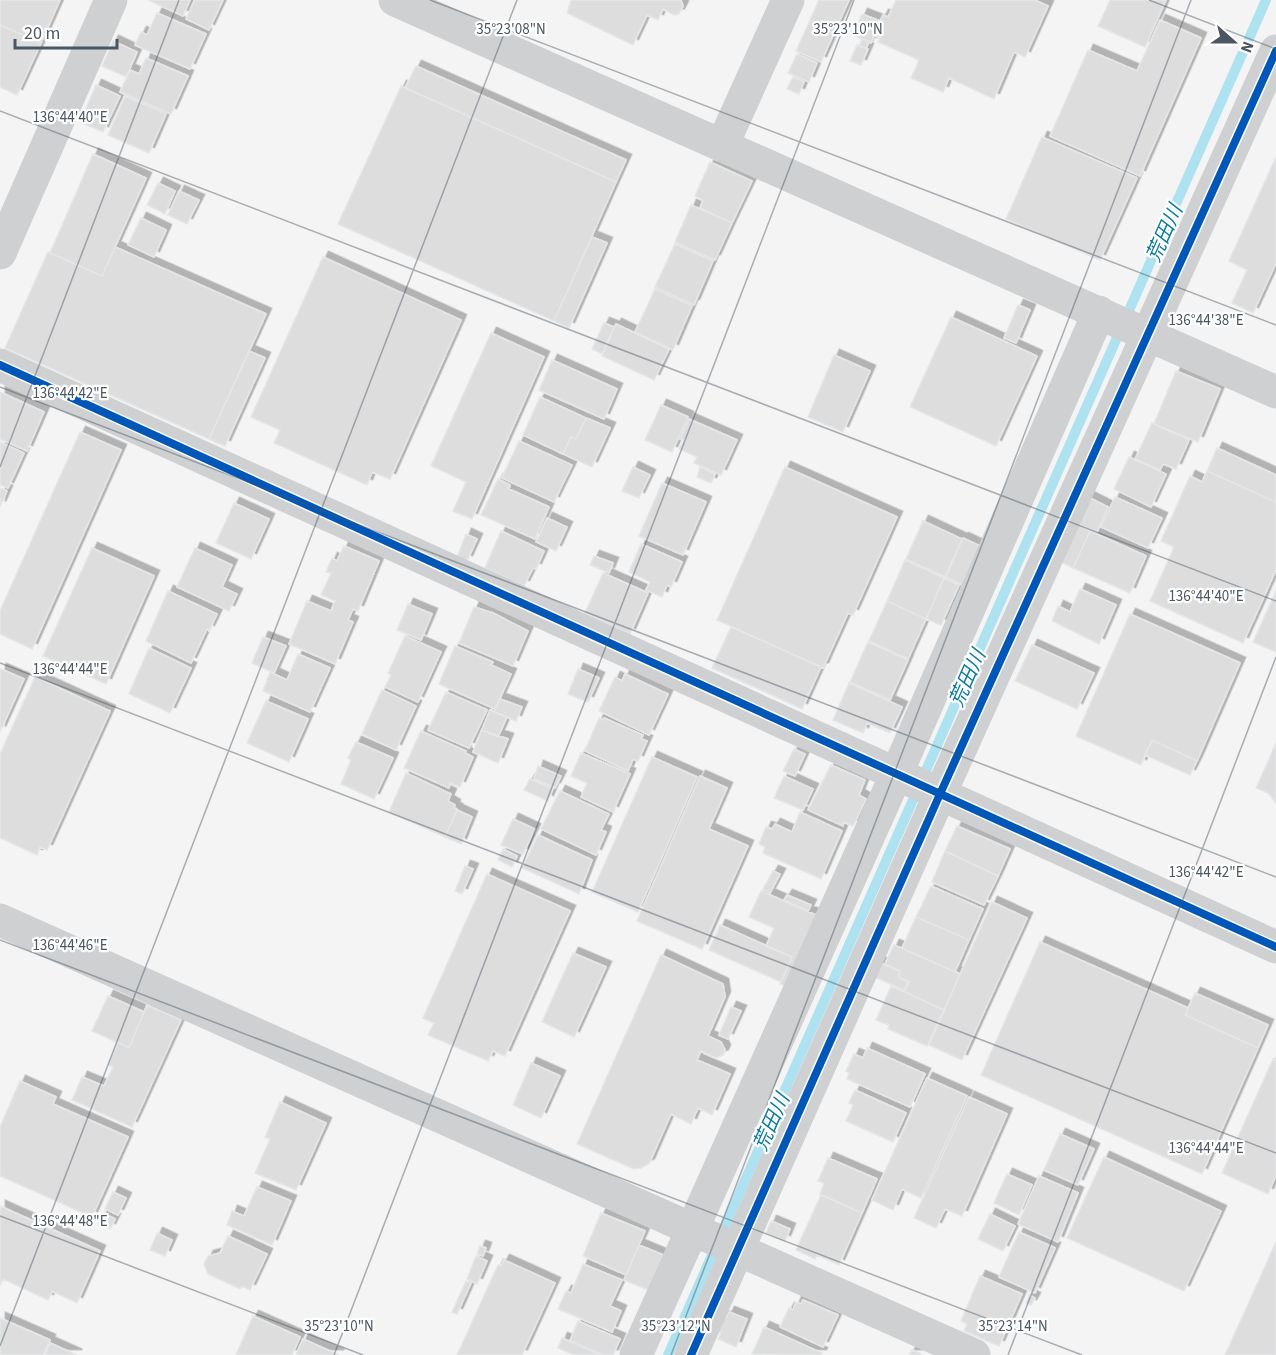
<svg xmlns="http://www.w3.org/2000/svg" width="1276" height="1355" viewBox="0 0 1276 1355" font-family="'Source Sans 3','Noto Sans JP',sans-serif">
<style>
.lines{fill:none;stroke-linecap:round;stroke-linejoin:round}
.stream{stroke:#aee2f0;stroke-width:10}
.building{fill:#ddddde;stroke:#e5e6e7;stroke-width:1.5;filter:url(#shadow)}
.minor{stroke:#ced0d2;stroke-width:33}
.cycleway-casing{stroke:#fff;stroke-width:11}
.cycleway{stroke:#0057b8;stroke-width:8}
.ticks{fill:none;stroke:#4a5661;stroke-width:1.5;stroke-opacity:0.45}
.labels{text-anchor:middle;stroke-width:4.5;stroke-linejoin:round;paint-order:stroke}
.water-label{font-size:20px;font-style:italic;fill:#0c7c9b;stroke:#fff}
.ticks-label{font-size:15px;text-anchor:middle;fill:#4a5661;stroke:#fff;stroke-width:4.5;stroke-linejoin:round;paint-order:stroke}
</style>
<defs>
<filter id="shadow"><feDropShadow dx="5.5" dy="-5.5" stdDeviation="0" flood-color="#0004"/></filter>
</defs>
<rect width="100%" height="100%" fill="#f4f4f4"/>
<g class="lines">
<path class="stream" d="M668,1355l598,-1355"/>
</g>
<path class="building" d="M0,0h60l-19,43 -41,-18z
M148,0h42l-7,16z
M195,0h28l-14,30 -23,-11z
M571,0h110l2,6 -4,8 -5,1 -11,-6 -5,11 -11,-5 -14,30 -66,-32z
M819,0h30l-28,62 -25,-11z
M896,0h139l13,6 -23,51 -11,-5 -20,47 -45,-21 -6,14 -32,-14 8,-18 -41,-18 2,-4 -6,-3 9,-20 5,2z
M1110,0h56l-21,47 -47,-21z
M157,13l49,21 -16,35 -55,-24 6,-13 6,3z
M862,14l18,7 -9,22 -18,-8z
M1160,20l41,18 -61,138 -90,-40 38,-86 49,21z
M0,25l41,18 -24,52 -17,-8z
M862,39l7,2 -3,8 -7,-3z
M113,41l24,11 -11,25 -24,-11z
M857,45l11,4 -7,16 -11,-4z
M797,54l20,9 -8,19 -21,-9z
M146,58l42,18 -17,38 -51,-22 10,-22 9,4z
M416,66l210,94 -10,22 -211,-94z
M793,77l11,5 -5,12 -12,-5z
M96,85l24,11 -17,36 -23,-10z
M401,86l215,96 -62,139 -216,-97z
M125,96l41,18 -17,39 -41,-18z
M1042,137l95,41 -37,82 -94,-41z
M93,154l53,24 -44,98 -52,-23z
M1276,157v106l-23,50 -21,-10 15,-33 -18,-9z
M710,162l42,19 -20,42 -32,-15 3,-8 -8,-4z
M158,183l17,8 -10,23 -18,-9z
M179,191l20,9 -12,24 -19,-9z
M691,205l41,18 -17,37 -40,-18z
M141,218l25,12 -12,27 -26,-12z
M592,237l15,6 -38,85 -15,-7z
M675,244l38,17 -19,44 -39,-18z
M115,247l151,67 -57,125 -204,-91 43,-96 54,24z
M323,257l138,63 -71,159 -18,-7 -5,13 -93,-42 6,-13 -29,-13z
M655,289l37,17 -19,44 -38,-18z
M1018,305l12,5 -14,33 -12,-5z
M951,317l86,39 -41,90 -86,-39z
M604,323l10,4 -12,27 -10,-5z
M616,324l53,25 -15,31 -52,-24z
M491,333l53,24 -72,162 -19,-8 13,-29 -35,-16z
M249,351l16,7 -40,88 -16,-7z
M834,355l36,16 -27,61 -35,-15z
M552,360l65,29 -13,30 -65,-29z
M1176,371l44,18 -22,53 -44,-18z
M0,392l44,20 -17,39 -27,-12z
M540,397l46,21 -10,21 -5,-2 -8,17 -40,-19z
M661,405l27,12 -16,35 -27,-12z
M586,418l24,10 -18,39 -29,-13 8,-17 5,2z
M689,419l48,21 -16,35 -27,-12 3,-6 -18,-8 5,-9 -4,-1z
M1152,423l37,17 -13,29 -13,-5 -3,6 -25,-11z
M80,432l41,18 -89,199 -32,-15v-23z
M519,441l53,24 -18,37 -52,-24z
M0,442l24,11 -16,35 -8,-3z
M1217,448l59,27v27l-69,-31z
M1129,457l37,17 -15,33 -37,-18z
M633,467l17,8 -11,23 -17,-7z
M700,467l15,7 -4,9 -14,-6z
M785,467l112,50 -44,98 -5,-2 -25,55 -106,-48z
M1207,471l69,31v68l-33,73 -93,-42 24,-54 -13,-6 29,-65 12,6z
M498,479l12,6 -1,4 40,18 -14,32 -54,-24z
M662,483l44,19 -23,53 -44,-19z
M0,488l7,3 -7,16z
M1088,497l20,10 -11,25 -21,-9z
M1115,497l47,21 -14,30 -47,-21z
M234,503l35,16 -18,40 -35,-16z
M547,518l20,9 -11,24 -20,-9z
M923,521l39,18 -17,38 -39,-18z
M1076,524l14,7 -17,37 -14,-7z
M501,531l43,20 -8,18 -3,-1 -9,18 -39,-18z
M1090,531l56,25 -16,37 -57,-25z
M466,534l11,5 -10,22 -10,-4z
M963,538l17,8 -18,39 -16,-8z
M641,544l41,18 -11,25 -4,-2 -5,12 -16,-7 4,-8 -21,-10z
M344,546l35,15 -21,50 -5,-2 -5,11 5,2 -18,42 -46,-20 18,-43 24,10 4,-10 -14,-6 10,-22 -5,-1 6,-14 5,3z
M92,548l62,28 -48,108 -63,-28z
M195,548l37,17 -10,22 15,7 -8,17 -52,-24z
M594,556l19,7 -4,10 -19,-8z
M905,560l39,18 -18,41 -39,-18z
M603,573l45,20 -18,41 -45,-21z
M944,578l15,7 -18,40 -15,-6z
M1080,589l36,16 -17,39 -47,-23 6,-15 12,6z
M168,591l49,23 -8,17 -2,-2 -16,34 -45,-22z
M1276,591v61l-23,-10z
M887,601l39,18 -18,40 -39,-18z
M408,604l24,10 -11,26 -24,-10z
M474,607l19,6 35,18 -15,35 -54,-23z
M1130,614l110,49 -43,98 -45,-21 -11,25 -65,-29z
M731,627l90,40 -19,42 -90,-41z
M405,636l36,16 -23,50 -33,-15 6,-12 -3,-2z
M263,637l23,9 -12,27 -22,-10z
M868,642l40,18 -18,40 -40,-18z
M1032,645l62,28 -17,36 -62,-28z
M455,646l38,16 -2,3 20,9 -16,35 -56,-25z
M149,648l42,20 -21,45 -41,-19z
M298,654l32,14 -20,44 -47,-21 7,-19 17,8z
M1,669l23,10 -24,53v-61z
M578,669l21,9 -11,24 -20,-8z
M625,674l43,20 -19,41 -50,-24 16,-34 7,4z
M35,677l75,34 -63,139 -7,-3 -3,8 -37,-17v-84z
M849,683l53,24 -12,26 -23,-10 -4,10 -30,-13z
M382,690l34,16 -20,44 -34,-16z
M446,692l41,18 -18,38 -41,-18z
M500,699l22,8 -6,14 -22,-9z
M266,701l42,18 -19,43 -42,-19z
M490,710l17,7 -9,20 -16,-7z
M599,718l4,2 1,-2 39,17 -2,4 6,2 -9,20 -5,-2 -5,12 -43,-20z
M482,730l26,9 -10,24 -25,-11z
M421,731l45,20 -1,2 8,4 -13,30 -10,-4 -1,5 -45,-20z
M1152,740l45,21 -7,14 -45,-20z
M356,742l37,16 -19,41 -33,-15 10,-24 -3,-2z
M1276,743v60l-8,-10 -12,-5z
M794,749l11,5 -10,22 -12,-5z
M581,753l49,21 -17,38 -32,-15 6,-14 -16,-7z
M652,757l45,20 -59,135 -46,-20z
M831,765l34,15 -6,15 7,4 -13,27 -9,-4 -1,4 -35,-16z
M538,766l23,10 -6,12 -21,-9z
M406,773l45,21 -3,7 7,4 -1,3 3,1 -12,28 -56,-25z
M700,776l27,12 -18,41 39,17 -46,103 -65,-28z
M784,776l29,13 -10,21 -29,-12z
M530,779l23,10 -5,12 -24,-11z
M560,791l49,23 -8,16 5,2 -10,23 -55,-26z
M457,810l15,7 -11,27 -16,-7z
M800,812l42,19 -21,48 -58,-26 2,-6 -6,-3 7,-17 6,2 3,-5 17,8z
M513,819l22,10 -12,25 -22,-9z
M957,826l53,23 -12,27 -53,-25z
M538,835l54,25 -13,34 -57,-26z
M503,849l14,7 -5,11 -14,-7z
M945,851l53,25 -14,29 -52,-23z
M465,866l8,3 -11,25 -7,-3z
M773,871l7,3 -10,19 -7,-4z
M487,874l83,37 -65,145 -12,-5 -5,10 -60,-26 6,-12 -11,-5z
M931,886l52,23 -14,31 -53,-23z
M761,891l57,25 -32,71 -6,-3 12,-27 -26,-11 8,-18 -25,-11z
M787,895l24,10 -3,6 -24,-11z
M992,902l35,16 -65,142 -33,-15z
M916,917l53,23 -14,32 -53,-24z
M720,925l72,32 -11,25 -72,-32z
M1040,942l148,66 -3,7 73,33 -56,126 -221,-99z
M894,945l66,29 -16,36 -39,-18 4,-10 -11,-5 2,-6 -15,-7z
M573,953l33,14 -32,70 -32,-15z
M661,955l62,29 2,13 -17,39 13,6 4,8 -2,5 -7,3 -15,-7 -4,9 33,14 -18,41 -14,-7 -7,16 -20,-10 -22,50 -8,4 -7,1 -57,-25z
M878,962l22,9 -2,6 10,5 -4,8 -32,-14z
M891,986l53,24 -17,36 -39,-17 1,-4 -13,-5z
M1195,993l73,32 -10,23 -73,-33z
M108,996l36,16 -15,36 -37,-17z
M147,1005l34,15 -49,107 -60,-27 10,-23 22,9 9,-19 -5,-2 10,-23 11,6z
M731,1007l10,4 -13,28 -9,-4z
M867,1048l58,26 -15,33 -63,-28 2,-6 -3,-2 8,-17 9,4z
M1273,1059l3,1v115l-8,19 -46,-21z
M531,1063l29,13 -19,42 -28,-13z
M927,1078l40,18 -46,102 -19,-9 -9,21 -21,-10z
M20,1081l36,16 -3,7 75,33 -36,80 -92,-41v-49z
M855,1090l51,23 -13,29 -47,-21 7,-16 -4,-2z
M969,1097l38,17 -45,102 -17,-7 -9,19 -22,-10z
M280,1102l46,21 -30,67 -41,-17 15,-34 -5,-2z
M1060,1134l34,15 -16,36 -34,-15z
M1104,1157l117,54 -37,80 -117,-53z
M828,1158l49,21 -15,34 -42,-19 4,-11 -6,-2z
M1007,1174l25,11 -13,30 -25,-12z
M1039,1176l39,17 -20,49 -40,-18z
M257,1187l34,14 -19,44 -45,-20 5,-14 12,5z
M113,1192l13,6 -8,17 -13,-6z
M821,1195l41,18 -23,52 -22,-10 -2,4 -19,-9z
M0,1206l100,45 -23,52 -25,-12 -4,9 -45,-21 -3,7z
M103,1213l12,6 -5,10 -12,-5z
M601,1213l44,18 -19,44 -43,-19z
M990,1214l25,12 -12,25 -25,-12z
M771,1221l19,8 -5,12 -19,-8z
M1019,1232l36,16 -20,45 -36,-16z
M157,1233l15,7 -7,16 -15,-6z
M228,1236l39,18 -17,36 -8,-4 -2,3 -32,-15 -4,-10 4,-8 12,-3z
M1276,1242v113h-51z
M639,1245l24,10 -15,35 -24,-10z
M480,1246l6,2 -3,8 -6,-2z
M476,1256l11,5 -10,23 -10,-5z
M504,1260l51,23 -33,72h-65l41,-90 3,1z
M583,1264l39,16 -12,26 11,5 -9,21 -54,-23 8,-18 5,2z
M980,1276l42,18 -23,52 -35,-15 3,-7 -6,-3z
M466,1281l5,2 -14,31 -5,-2z
M1029,1295l6,3 -4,7 -5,-2z
M803,1300l35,15 -15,32 -43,-20 9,-19 4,2 3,-8 5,2z
M729,1312l18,7 -11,28 -18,-8 3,-6 -5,-3 6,-14 4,2z
M253,1316l47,21 -8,18h-56z
M0,1318l50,22 -7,15h-43z
M578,1321l42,18 -7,16h-10l-33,-14z
M764,1327l58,26 -1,2 -69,-1z
M562,1338l39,17h-27l-16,-7z
M303,1339l36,16h-43z
M50,1343l27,12h-32z
M912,1350l9,4 -1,1h-11z"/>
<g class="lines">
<path class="minor" d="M395,0l881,392
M722,146l66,-146
M0,253l111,-253
M0,365l1276,582
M0,920l974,435
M636,1355l260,-580 203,-463
M691,1355l249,-561 336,-743"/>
<defs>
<path id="cycleway" d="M0,365l1276,582
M691,1355l249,-561 336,-743"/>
</defs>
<use href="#cycleway" class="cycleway-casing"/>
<use href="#cycleway" class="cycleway"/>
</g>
<path class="ticks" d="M430,0l846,325M1149,0l127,49M0,111l1276,490M0,387l1276,490M0,467l179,-467M0,663l1276,490M0,940l1082,415M0,1216l363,139M0,1346l517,-1346M334,1355l520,-1355M671,1355l520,-1355M1008,1355l268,-698"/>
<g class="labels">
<g class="water-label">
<text transform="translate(1164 233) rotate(-66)" y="7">荒田川</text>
<text transform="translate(967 678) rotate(-66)" y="7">荒田川</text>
<text transform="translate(771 1122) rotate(-66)" y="7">荒田川</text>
</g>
</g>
<g class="ticks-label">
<text x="511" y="34">35°23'08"N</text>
<text x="848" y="34">35°23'10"N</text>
<text x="70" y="122">136°44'40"E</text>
<text x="1206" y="325">136°44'38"E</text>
<text x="70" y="398">136°44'42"E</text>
<text x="1206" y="601">136°44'40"E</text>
<text x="70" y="674">136°44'44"E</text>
<text x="1206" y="877">136°44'42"E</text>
<text x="70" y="950">136°44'46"E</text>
<text x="1206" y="1153">136°44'44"E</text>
<text x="70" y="1226">136°44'48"E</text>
<text x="339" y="1331">35°23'10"N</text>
<text x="676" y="1331">35°23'12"N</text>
<text x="1013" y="1331">35°23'14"N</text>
</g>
<g transform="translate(1234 42) rotate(111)" stroke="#ffffff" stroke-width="4.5" paint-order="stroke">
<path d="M0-4.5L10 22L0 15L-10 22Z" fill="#4a5661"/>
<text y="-9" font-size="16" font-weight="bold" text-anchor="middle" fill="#4a5661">N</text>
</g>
<path d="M15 39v9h102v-9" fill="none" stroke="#4a5661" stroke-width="3"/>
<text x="24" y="39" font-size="18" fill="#4a5661" stroke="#ffffff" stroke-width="4.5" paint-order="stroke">20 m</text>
</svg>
